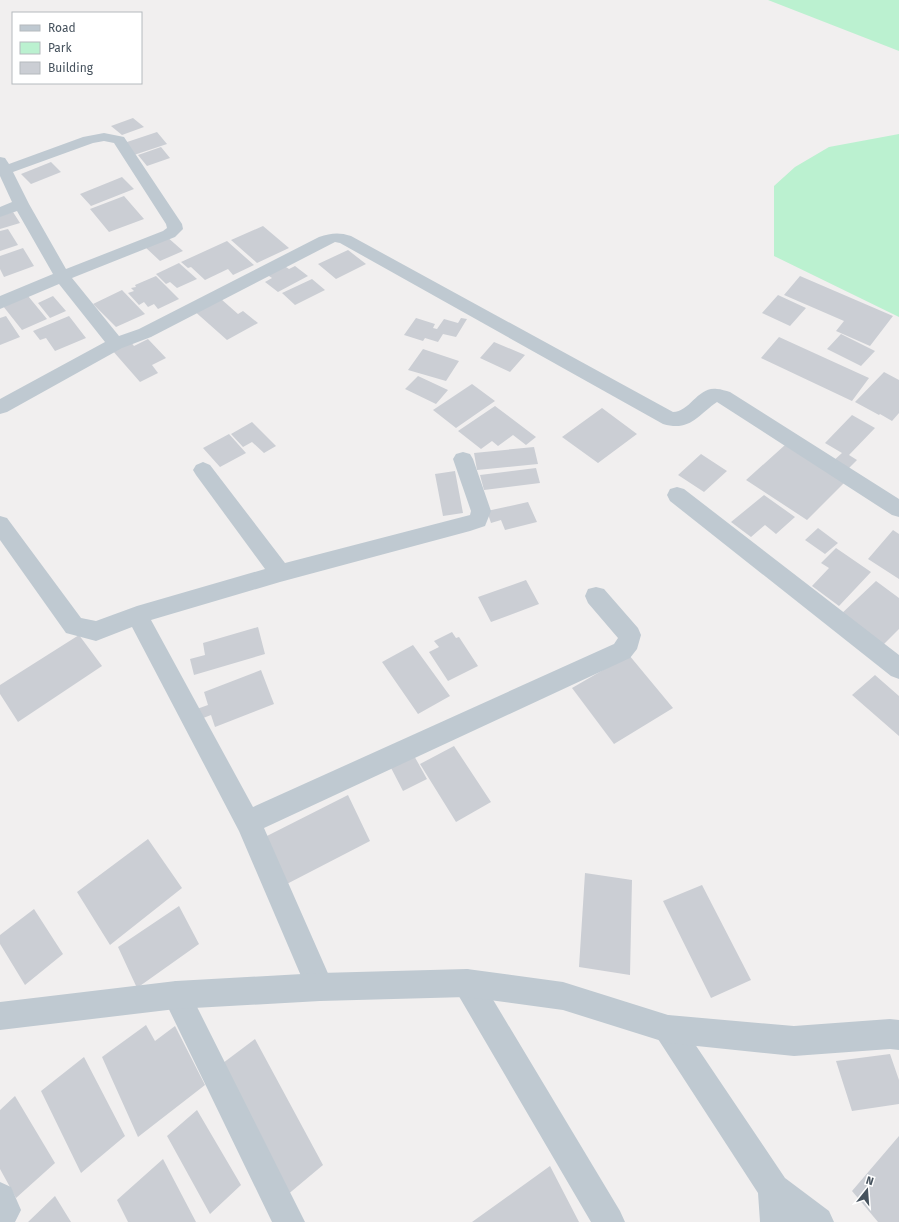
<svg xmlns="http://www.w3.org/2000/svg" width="899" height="1222" viewBox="0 0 899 1222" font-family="'Fira Sans',sans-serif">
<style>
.green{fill:#bbf1d0}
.building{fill:#cbced4}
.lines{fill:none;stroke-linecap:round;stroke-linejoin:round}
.minor{fill:#bfc9d1;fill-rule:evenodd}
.tertiary{fill:#bfc9d1;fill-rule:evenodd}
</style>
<rect width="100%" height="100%" fill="#f1efef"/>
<path class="green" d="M768,0h131v51z
M899,134v183l-125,-61v-70l21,-19 34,-20z"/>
<path class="building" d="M133,118l11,9 -22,8 -11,-9z
M157,132l10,12 -33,11 -10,-12z
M161,147l9,11 -23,8 -9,-11z
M51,162l10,10 -30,12 -10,-10z
M122,177l12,12 -43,17 -11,-12z
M124,196l20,23 -35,13 -19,-23z
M13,212l7,11 -20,6v-13z
M263,226l26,22 -32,15 -26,-23z
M8,229l10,16 -18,6v-20z
M166,236l17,15 -23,10 -16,-15z
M227,241l27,24 -21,10 -5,-6 -23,11 -14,-13 -3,1 -7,-6z
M23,248l11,18 -30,11 -4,-8v-13z
M348,250l18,14 -30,15 -18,-15z
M179,263l18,16 -20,9 -7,-6 -4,2 -10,-10z
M283,265l6,4 6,-3 13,10 -30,16 -13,-10 7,-4 -6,-4z
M156,276l23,23 -21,10 -4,-5 -6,3 -4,-5 -5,3 -11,-12 6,-2 -3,-3 5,-1 -1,-2z
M800,276l93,40 -23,30 -34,-15 8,-10 -60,-26z
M312,279l13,11 -30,15 -13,-12z
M122,290l23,24 -29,13 -23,-23z
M778,295l28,13 -16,18 -28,-13z
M28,296l19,23 -25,11 -19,-24z
M53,296l13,15 -16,7 -12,-15z
M221,299l17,15 5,-3 15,12 -31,17 -35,-31z
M6,316l14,21 -20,8v-27z
M69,316l17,22 -31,13 -9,-13 -6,2 -7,-9z
M416,318l19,6 -2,4 4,1 7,-10 14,4 3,-5 6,1 -11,18 -13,-3 -5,8 -13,-4 -2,3 -19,-6z
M841,334l34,17 -14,15 -34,-17z
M779,337l90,41 -17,23 -91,-43z
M148,339l18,19 -14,7 6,8 -18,9 -28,-32 18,-9 4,5z
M494,342l31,13 -15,17 -30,-14z
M423,349l36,12 -13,20 -38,-11z
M884,372l15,8v33l-7,8 -12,-7 -1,1 -24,-13z
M418,376l30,14 -12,14 -31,-15z
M472,384l23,17 -39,27 -23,-18z
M495,406l41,31 -10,8 -13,-10 -15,11 -6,-5 -11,8 -23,-18z
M602,408l35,26 -39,29 -36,-26z
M852,415l23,13 -26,27 8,5 -11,11 -14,-9 10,-9 -17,-10z
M252,422l24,24 -12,7 -12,-11 -9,5 -12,-13z
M229,434l17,19 -26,14 -17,-19z
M785,445l60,37 -38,38 -61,-40z
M534,447l4,17 -61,6 -3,-17z
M701,454l26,17 -23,21 -26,-17z
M536,468l4,15 -56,7 -4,-15z
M455,471l8,42 -20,3 -8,-42z
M764,495l31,22 -19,17 -11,-9 -14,12 -20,-15z
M528,502l9,20 -32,8 -4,-10 -10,3 -4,-12z
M818,528l20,15 -13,11 -20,-14z
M893,530l6,4v45l-31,-20z
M836,548l35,24 -32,34 -27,-20 17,-18 -8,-5z
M526,580l13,24 -48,18 -13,-25z
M876,581l23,17v31l-19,19 -41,-32z
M258,627l7,27 -71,21 -4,-16 15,-4 -2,-12z
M452,632l4,6 3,-1 19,29 -30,15 -19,-29 10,-5 -5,-6z
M79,635l23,31 -84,56 -18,-28v-9z
M413,645l37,51 -32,18 -36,-52z
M629,655l44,53 -59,36 -42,-56z
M261,670l13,34 -59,23 -4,-12 -13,5 -4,-10 14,-5 -4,-13z
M875,675l24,21v40l-47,-41z
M454,746l37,56 -35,20 -36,-58z
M412,752l15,27 -24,12 -14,-27z
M348,795l22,46 -89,46 -20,-48z
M148,839l34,49 -72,57 -33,-53z
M585,873l47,7 -2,95 -51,-8z
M702,885l49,95 -40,18 -48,-97z
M179,906l20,38 -62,44 -19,-41z
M34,909l29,45 -38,31 -25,-41v-9z
M146,1025l9,16 20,-15 30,59 -67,52 -36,-80z
M255,1039l68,126 -37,31 -67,-130z
M890,1054l9,26v24l-47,7 -16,-50z
M84,1057l41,79 -44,37 -40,-82z
M15,1096l40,67 -39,35 -16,-29v-59z
M197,1110l44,75 -31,29 -43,-78z
M899,1136v86h-21l-26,-31z
M163,1159l33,63h-68l-11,-22z
M550,1166l29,56h-107z
M55,1196l16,26h-43z"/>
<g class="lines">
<path class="minor" d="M104,133l20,4 58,87 1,5 -8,8 -103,41 47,58 20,-7 180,-92c12,-4 20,-5 32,-1l322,176c17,0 25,-26 44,-23 4,0 9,2 13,3l169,107v18l-7,-2 -175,-113c-19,13 -27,30 -54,22l-323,-181 -5,-1 -184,95 -29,11 -115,64 -7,2v-15l105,-57 -46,-58 -59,25v-13l53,-22 -36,-63 -17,6v-10l12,-5 -12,-26v-19l5,1 4,6 74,-27zM104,141l10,2 52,81 1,4 -4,3 -97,38 -37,-65 -16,-32 80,-29z
M463,452l7,2 3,5 18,52 -6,15 -15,5 -190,51 -129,38 102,187 361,-163 4,-6 -30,-35 -3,-7 3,-7 8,-2 8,2 34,39 3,7 -4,14 -7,9 -366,170 70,159 -4,10 -10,4 -10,-4 -71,-166 -107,-204 -36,14 -30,-8 -66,-93v-24l7,2 74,100 15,3 41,-15 128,-37 -69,-94 -3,-5 3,-5 7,-3 7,3 75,98 185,-48 1,-4 -18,-52 3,-5z
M677,487l7,2 215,166v24l-8,-3 -221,-175 -3,-6 3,-6z
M467,969l10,4 143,238 5,11h-34l-134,-229 -4,-10 4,-10z
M176,981l10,4 119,237h-33l-110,-227 4,-10z
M668,1015l10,4 107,159 44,33 5,11h-74l-2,-29 -100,-154 -4,-10 4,-10z
M0,1182l11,5 10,23 -6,12h-15z"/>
<path class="tertiary" d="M467,969l96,13 105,33 126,11 96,-7 9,1v30l-9,-1 -96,7 -126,-13 -105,-33 -96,-13 -147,4 -144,8 -176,21v-28l176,-21 144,-8z"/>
</g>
<rect x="12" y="12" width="130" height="72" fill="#ffffff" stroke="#b5babe"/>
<rect x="20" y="25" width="20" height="6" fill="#bfc9d1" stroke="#b5babe"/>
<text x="48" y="32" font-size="12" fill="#46525d">Road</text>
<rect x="20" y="42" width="20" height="12" fill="#bbf1d0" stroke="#b5babe"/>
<text x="48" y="52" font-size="12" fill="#46525d">Park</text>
<rect x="20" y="62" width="20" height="12" fill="#cbced4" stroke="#b5babe"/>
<text x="48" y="72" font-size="12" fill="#46525d">Building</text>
<g transform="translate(867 1190) rotate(17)" stroke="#ffffff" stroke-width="3" paint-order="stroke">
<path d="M0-3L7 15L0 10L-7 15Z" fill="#46525d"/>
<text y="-6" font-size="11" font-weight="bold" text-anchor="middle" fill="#46525d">N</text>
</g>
</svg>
